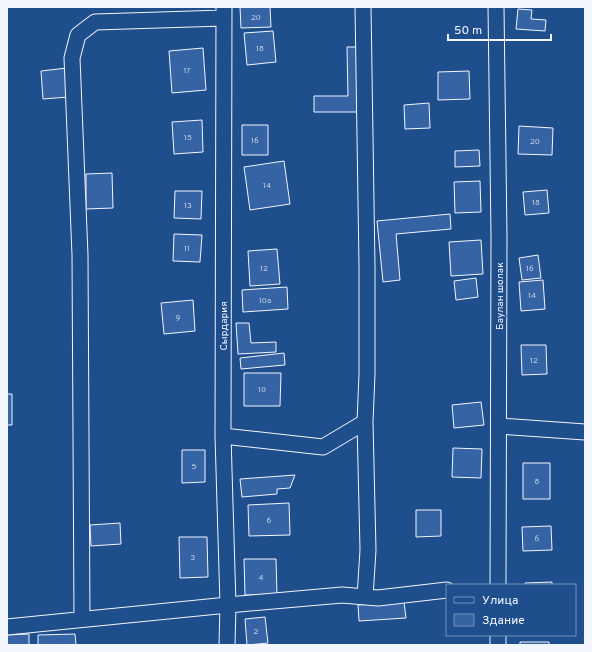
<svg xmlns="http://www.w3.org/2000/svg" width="592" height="652" viewBox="0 0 592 652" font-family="Overpass,sans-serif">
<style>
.building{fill:#3563a3;stroke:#f2f6ff}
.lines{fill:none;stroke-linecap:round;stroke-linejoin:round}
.minor-casing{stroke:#f2f6ff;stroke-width:17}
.minor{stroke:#1f4e8c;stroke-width:15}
.labels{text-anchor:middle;stroke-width:3;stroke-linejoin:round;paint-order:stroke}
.number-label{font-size:8px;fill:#c3d1e8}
.street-label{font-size:10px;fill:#f2f6ff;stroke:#1f4e8c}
</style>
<rect width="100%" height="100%" fill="#1f4e8c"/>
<path class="building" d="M240,7h30l1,20 -30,1z
M518,9l14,1 -1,9 15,1 -1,11 -29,-2z
M273,31l3,31 -29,3 -3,-32z
M347,47h13v65h-46v-16h34z
M203,48l3,42 -34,3 -3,-42z
M67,68l2,29 -26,2 -2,-28z
M469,71l1,28 -32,1v-28z
M429,103l1,25 -25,1 -1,-24z
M202,120l1,32 -29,2 -2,-32z
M242,125h26v30h-26z
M519,126l34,2 -1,27 -34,-1z
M479,150l1,16 -25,1v-16z
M284,161l6,43 -40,6 -6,-43z
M112,173l1,35 -27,1v-35z
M480,181l1,31 -26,1 -1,-31z
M547,190l2,23 -24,2 -2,-23z
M175,191h27l-1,28 -27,-1z
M450,214l1,15 -55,5 4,46 -17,2 -6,-61z
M174,234l28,1 -2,27 -27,-1z
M481,240l2,34 -32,2 -2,-34z
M277,249l3,35 -30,2 -2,-35z
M538,255l3,23 -19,2 -3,-22z
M476,278l2,19 -22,3 -2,-19z
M543,280l2,29 -24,2 -2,-29z
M287,287l1,22 -45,3 -1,-22z
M193,300l2,31 -31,3 -3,-31z
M236,323h13l2,20 25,-1v10l-38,2z
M521,345h25l1,29 -25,1z
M284,353l1,12 -44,4 -1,-11z
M244,373h37l-1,33h-36z
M7,394h5v31h-5z
M481,402l3,23 -30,3 -2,-23z
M453,448l29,1 -1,29 -29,-1z
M182,450h23v32l-23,1z
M523,463h27v36h-27z
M295,475l-5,13 -13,1v5l-35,3 -2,-18z
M289,503l1,32 -41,1 -1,-31z
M416,510h25v26l-25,1z
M120,523l1,21 -30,2 -1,-21z
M551,526l1,24 -29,1 -1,-24z
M179,537h28l1,40 -28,1z
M244,559h32l1,36h-32z
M552,582v3h-27v-2z
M404,602l2,16 -47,3 -1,-16z
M265,617l3,26 -21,2 -2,-26z
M29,634v11h-22v-10z
M75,634l1,11h-38v-10z
M520,642h29v3h-29z"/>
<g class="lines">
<defs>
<path id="minor" d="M224,7l-1,429 5,169 -1,40
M496,7l3,229 -1,349
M365,422l3,128 -3,47
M499,426l86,6
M223,436l100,11 42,-25 2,-48v-108l-4,-259
M82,619l-2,-364 -8,-197 6,-23 17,-13 129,-4
M7,627l221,-22 114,-10 36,3 69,-8
M498,645v-10"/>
</defs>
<use href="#minor" class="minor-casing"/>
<use href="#minor" class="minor"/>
</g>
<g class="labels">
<g class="number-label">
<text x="256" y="20">20</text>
<text x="260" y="51">18</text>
<text x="187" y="73">17</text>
<text x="188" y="140">15</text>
<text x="255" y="143">16</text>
<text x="535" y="144">20</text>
<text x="267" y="188">14</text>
<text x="536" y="205">18</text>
<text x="188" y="208">13</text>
<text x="187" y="251">11</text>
<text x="264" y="271">12</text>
<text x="530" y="271">16</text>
<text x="532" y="298">14</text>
<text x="265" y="303">10а</text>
<text x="178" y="320">9</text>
<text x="534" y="363">12</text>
<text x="262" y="392">10</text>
<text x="194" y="469">5</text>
<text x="537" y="484">8</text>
<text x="269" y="523">6</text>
<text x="537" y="541">6</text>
<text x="193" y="560">3</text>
<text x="261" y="580">4</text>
<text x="256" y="634">2</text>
</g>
<g class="street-label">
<text transform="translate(499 296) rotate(-90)" y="4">Баулан шолак</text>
<text transform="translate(223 326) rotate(-90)" y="4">Сырдария</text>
</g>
</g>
<rect width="592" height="652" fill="none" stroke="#f2f6ff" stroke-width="16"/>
<rect x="446" y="584" width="130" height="52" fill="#1f4e8c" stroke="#7391ba"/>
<rect x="454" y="597" width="20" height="6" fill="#1f4e8c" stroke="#7391ba"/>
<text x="482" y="604" font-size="12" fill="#f2f6ff">Улица</text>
<rect x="454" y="614" width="20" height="12" fill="#3563a3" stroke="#7391ba"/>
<text x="482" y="624" font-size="12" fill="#f2f6ff">Здание</text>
<path d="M448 34v6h103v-6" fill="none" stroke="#f2f6ff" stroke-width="2"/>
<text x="454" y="34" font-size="12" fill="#f2f6ff" stroke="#1f4e8c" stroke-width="3" paint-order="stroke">50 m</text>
</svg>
